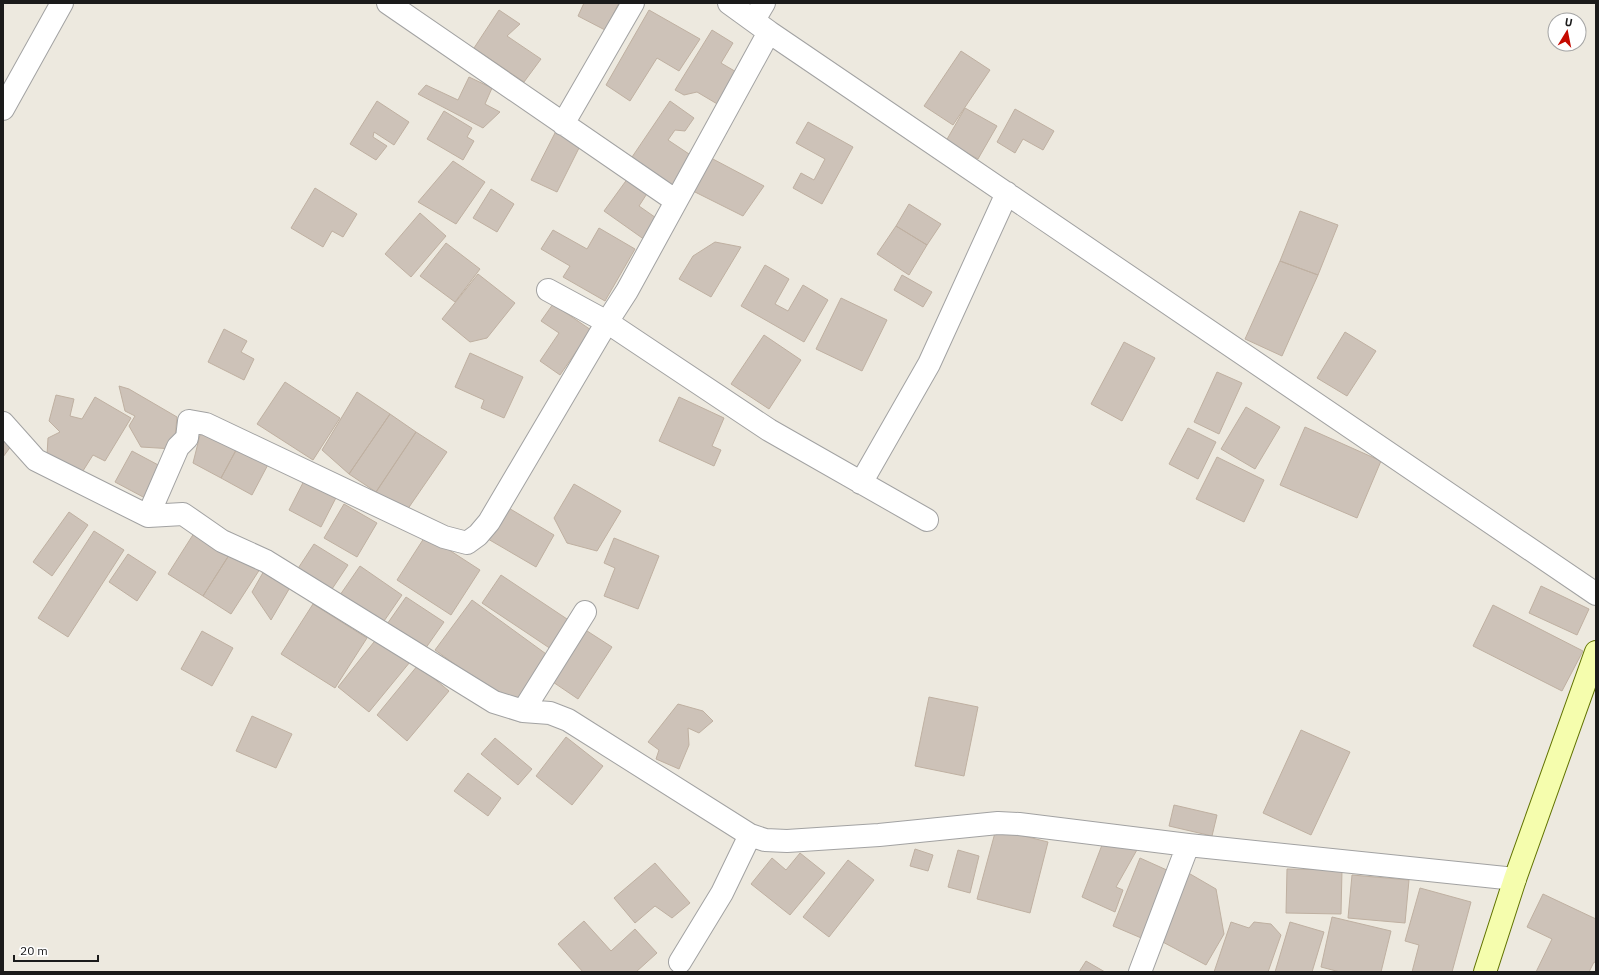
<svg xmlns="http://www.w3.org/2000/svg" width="1599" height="975" viewBox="0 0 1599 975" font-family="'IBM Plex Sans',sans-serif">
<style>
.building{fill:#cdc2b8;stroke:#bfb0a1}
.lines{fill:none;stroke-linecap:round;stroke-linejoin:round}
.street-casing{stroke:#a2a2a2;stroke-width:24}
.secondary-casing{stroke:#617300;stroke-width:24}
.street{stroke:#fff;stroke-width:22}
.secondary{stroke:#f5fdad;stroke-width:22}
</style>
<rect width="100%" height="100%" fill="#ede9df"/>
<path class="building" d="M584,3h35l-14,27 -27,-14z
M499,10l21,14 -13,12 34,23 -17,23 -50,-34z
M649,10l51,29 -21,32 -22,-13 -27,43 -24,-16z
M712,30l21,13 -12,20 17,10 -19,32 -22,-13 -13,3 -9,-5z
M961,51l29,19 -37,55 -29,-19z
M469,77l23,11 -7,16 15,8 -17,16 -65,-34 8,-9 32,15z
M377,101l32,21 -15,23 -20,-13 -1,5 14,9 -11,14 -26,-16z
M670,101l24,17 -9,13 -10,-1 -7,10 27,18 -21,31 -44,-29z
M965,108l32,18 -19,33 -32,-18z
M1015,109l39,22 -11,19 -20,-11 -8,14 -18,-11z
M444,111l28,17 -5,9 7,4 -11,19 -36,-21z
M808,122l45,25 -31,57 -29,-16 8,-15 13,7 11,-21 -29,-16z
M556,131l25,13 -24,48 -26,-12z
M711,158l53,28 -21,30 -52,-26z
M453,161l32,21 -29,42 -38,-22z
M628,178l20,14 -9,14 20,14 -14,20 -41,-29z
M315,188l42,26 -14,23 -11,-6 -9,16 -32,-19z
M491,189l23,15 -17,28 -24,-14z
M909,204l32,20 -14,21 -31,-19z
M1300,211l38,14 -20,50 -38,-14z
M420,213l26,23 -35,41 -26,-23z
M896,226l31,19 -18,30 -32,-21z
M599,228l36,21 -30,52 -42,-24 7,-11 -29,-17 12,-19 34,19z
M715,242l26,5 -30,50 -32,-18 14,-23z
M446,243l34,26 -25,33 -35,-26z
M1280,261l38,14 -36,81 -37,-17z
M765,265l24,14 -14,25 13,7 15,-26 25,15 -24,42 -63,-36z
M478,274l37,29 -28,35 -17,4 -28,-23z
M902,275l30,17 -9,15 -29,-17z
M841,298l46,22 -25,51 -46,-22z
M553,304l38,26 -31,45 -20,-14 19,-28 -18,-12z
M224,329l23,12 -6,11 13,7 -10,21 -36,-18z
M1345,332l31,19 -29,45 -30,-18z
M764,335l37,25 -32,49 -38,-25z
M1124,342l31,16 -33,63 -31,-17z
M470,353l53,24 -19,41 -23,-10 3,-8 -29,-13z
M1217,372l25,11 -23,51 -25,-12z
M285,382l55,36 -27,42 -56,-36z
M119,386l10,3 48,28 -3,32 -33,-2 -12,-21 6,-10 -10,-5z
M357,392l33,22 -41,60 -27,-24z
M56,395l18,4 -4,17 12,3 13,-22 36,21 -26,43 -12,-6 -12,19 -34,-19 1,-17 12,-6 -11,-11z
M679,397l45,21 -12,28 9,4 -7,16 -55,-25z
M1246,407l34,20 -25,42 -34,-20z
M390,414l26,18 -40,60 -27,-18z
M1305,427l76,34 -24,57 -77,-33z
M3,428l14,10 -14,19z
M1188,428l28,14 -18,37 -29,-15z
M201,431l40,10 -20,37 -28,-15z
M416,432l31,20 -42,61 -29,-21z
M241,441l31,16 -20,38 -31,-17z
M132,451l30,16 -17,31 -30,-16z
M1217,457l47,23 -20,42 -48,-23z
M309,471l32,17 -20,39 -32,-17z
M574,484l47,27 -24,40 -30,-8 -13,-25z
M344,504l33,19 -20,34 -33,-19z
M507,507l47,28 -18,32 -48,-28z
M69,512l19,13 -36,51 -19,-14z
M196,530l35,22 -28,44 -35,-22z
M94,531l30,19 -56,87 -30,-19z
M426,535l54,35 -29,45 -54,-35z
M614,538l45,18 -21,53 -34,-13 11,-28 -11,-5z
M314,544l34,21 -20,30 -33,-22z
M231,552l29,17 -29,45 -28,-18z
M128,554l28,18 -19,29 -28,-19z
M360,566l42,29 -20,29 -42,-29z
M265,569l27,15 -21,36 -19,-28z
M501,575l69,46 -19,28 -69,-46z
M1541,586l48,23 -12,26 -48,-22z
M406,597l38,25 -21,30 -38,-25z
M472,600l81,59 -36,50 -82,-59z
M313,604l54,34 -32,50 -54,-34z
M1493,605l90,46 -21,40 -89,-45z
M584,629l28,18 -34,52 -28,-19z
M202,631l31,17 -21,38 -31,-17z
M378,637l32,25 -41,50 -31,-25z
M418,665l31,26 -42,50 -30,-26z
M929,697l49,10 -14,69 -49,-10z
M678,704l25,7 10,10 -14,12 -11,-5 1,17 -10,24 -23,-10 3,-9 -11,-8z
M252,716l40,18 -16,34 -40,-17z
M1301,730l49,22 -39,83 -48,-22z
M566,737l37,29 -31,39 -36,-29z
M495,738l37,31 -14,16 -37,-31z
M468,773l33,25 -13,18 -34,-25z
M1174,805l43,10 -5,21 -43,-10z
M996,829l52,13 -18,71 -53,-14z
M1102,845l36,3 -22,39 7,3 -8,22 -33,-15z
M915,849l18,6 -5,16 -18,-5z
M958,850l21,6 -9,37 -22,-6z
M800,853l25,20 -35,42 -39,-31 21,-26 14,12z
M1140,858l29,13 -23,69 -33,-14z
M848,860l26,20 -45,57 -26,-20z
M655,863l35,40 -18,15 -17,-12 -20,17 -21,-25z
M1287,869l55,1 -1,44 -55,-1z
M1185,871l31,18 8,45 -18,31 -47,-25z
M1352,875l57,5 -4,43 -57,-5z
M1420,888l51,14 -19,70h-40l7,-27 -14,-4z
M1543,894l53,25v44l-2,-1 -5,10h-53l16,-33 -25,-12z
M1332,917l59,14 -10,41h-41l-19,-5z
M584,921l27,30 24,-22 22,24 -21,19h-53l-25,-28z
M1231,922l18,6 5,-6 17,2 10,11 -13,37h-54z
M1290,922l34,10 -12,40h-37z
M1086,961l19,11h-26z"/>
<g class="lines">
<defs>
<path id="street" d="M388,3l288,198
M729,3l40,29 827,562
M754,20l10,-17
M3,109l59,-106
M563,124l70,-121
M548,290l59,32 162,108 158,90
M3,423l33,37 112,56 35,-2 39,27 44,20 228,141 29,9 27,2 18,7 182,115 15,5 22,1 92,-6 119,-12 21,1 169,21 327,34
M861,483l68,-119 78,-171
M148,516l30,-69 9,-9 2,-17 17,3 238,113 23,6 11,-8 11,-13 118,-200 20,-31 142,-259
M523,711l62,-99
M680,962l42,-69 28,-58
M1140,972l48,-127"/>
<path id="secondary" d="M1485,972l30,-93 81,-227"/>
</defs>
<use href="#street" class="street-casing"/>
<use href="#secondary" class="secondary-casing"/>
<use href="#street" class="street"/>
<use href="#secondary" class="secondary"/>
</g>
<rect width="1599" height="975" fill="none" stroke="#1b1b1b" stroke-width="8"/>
<g transform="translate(1567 32) rotate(10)"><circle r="19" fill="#ffffff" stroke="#a4a4a4"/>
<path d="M0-3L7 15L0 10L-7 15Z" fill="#c50a00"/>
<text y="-6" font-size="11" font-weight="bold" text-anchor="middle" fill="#1b1b1b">U</text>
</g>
<path d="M14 955v6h84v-6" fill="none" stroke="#1b1b1b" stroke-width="2"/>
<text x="20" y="955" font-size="12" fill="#1b1b1b" stroke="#ffffff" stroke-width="3" paint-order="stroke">20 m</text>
</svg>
